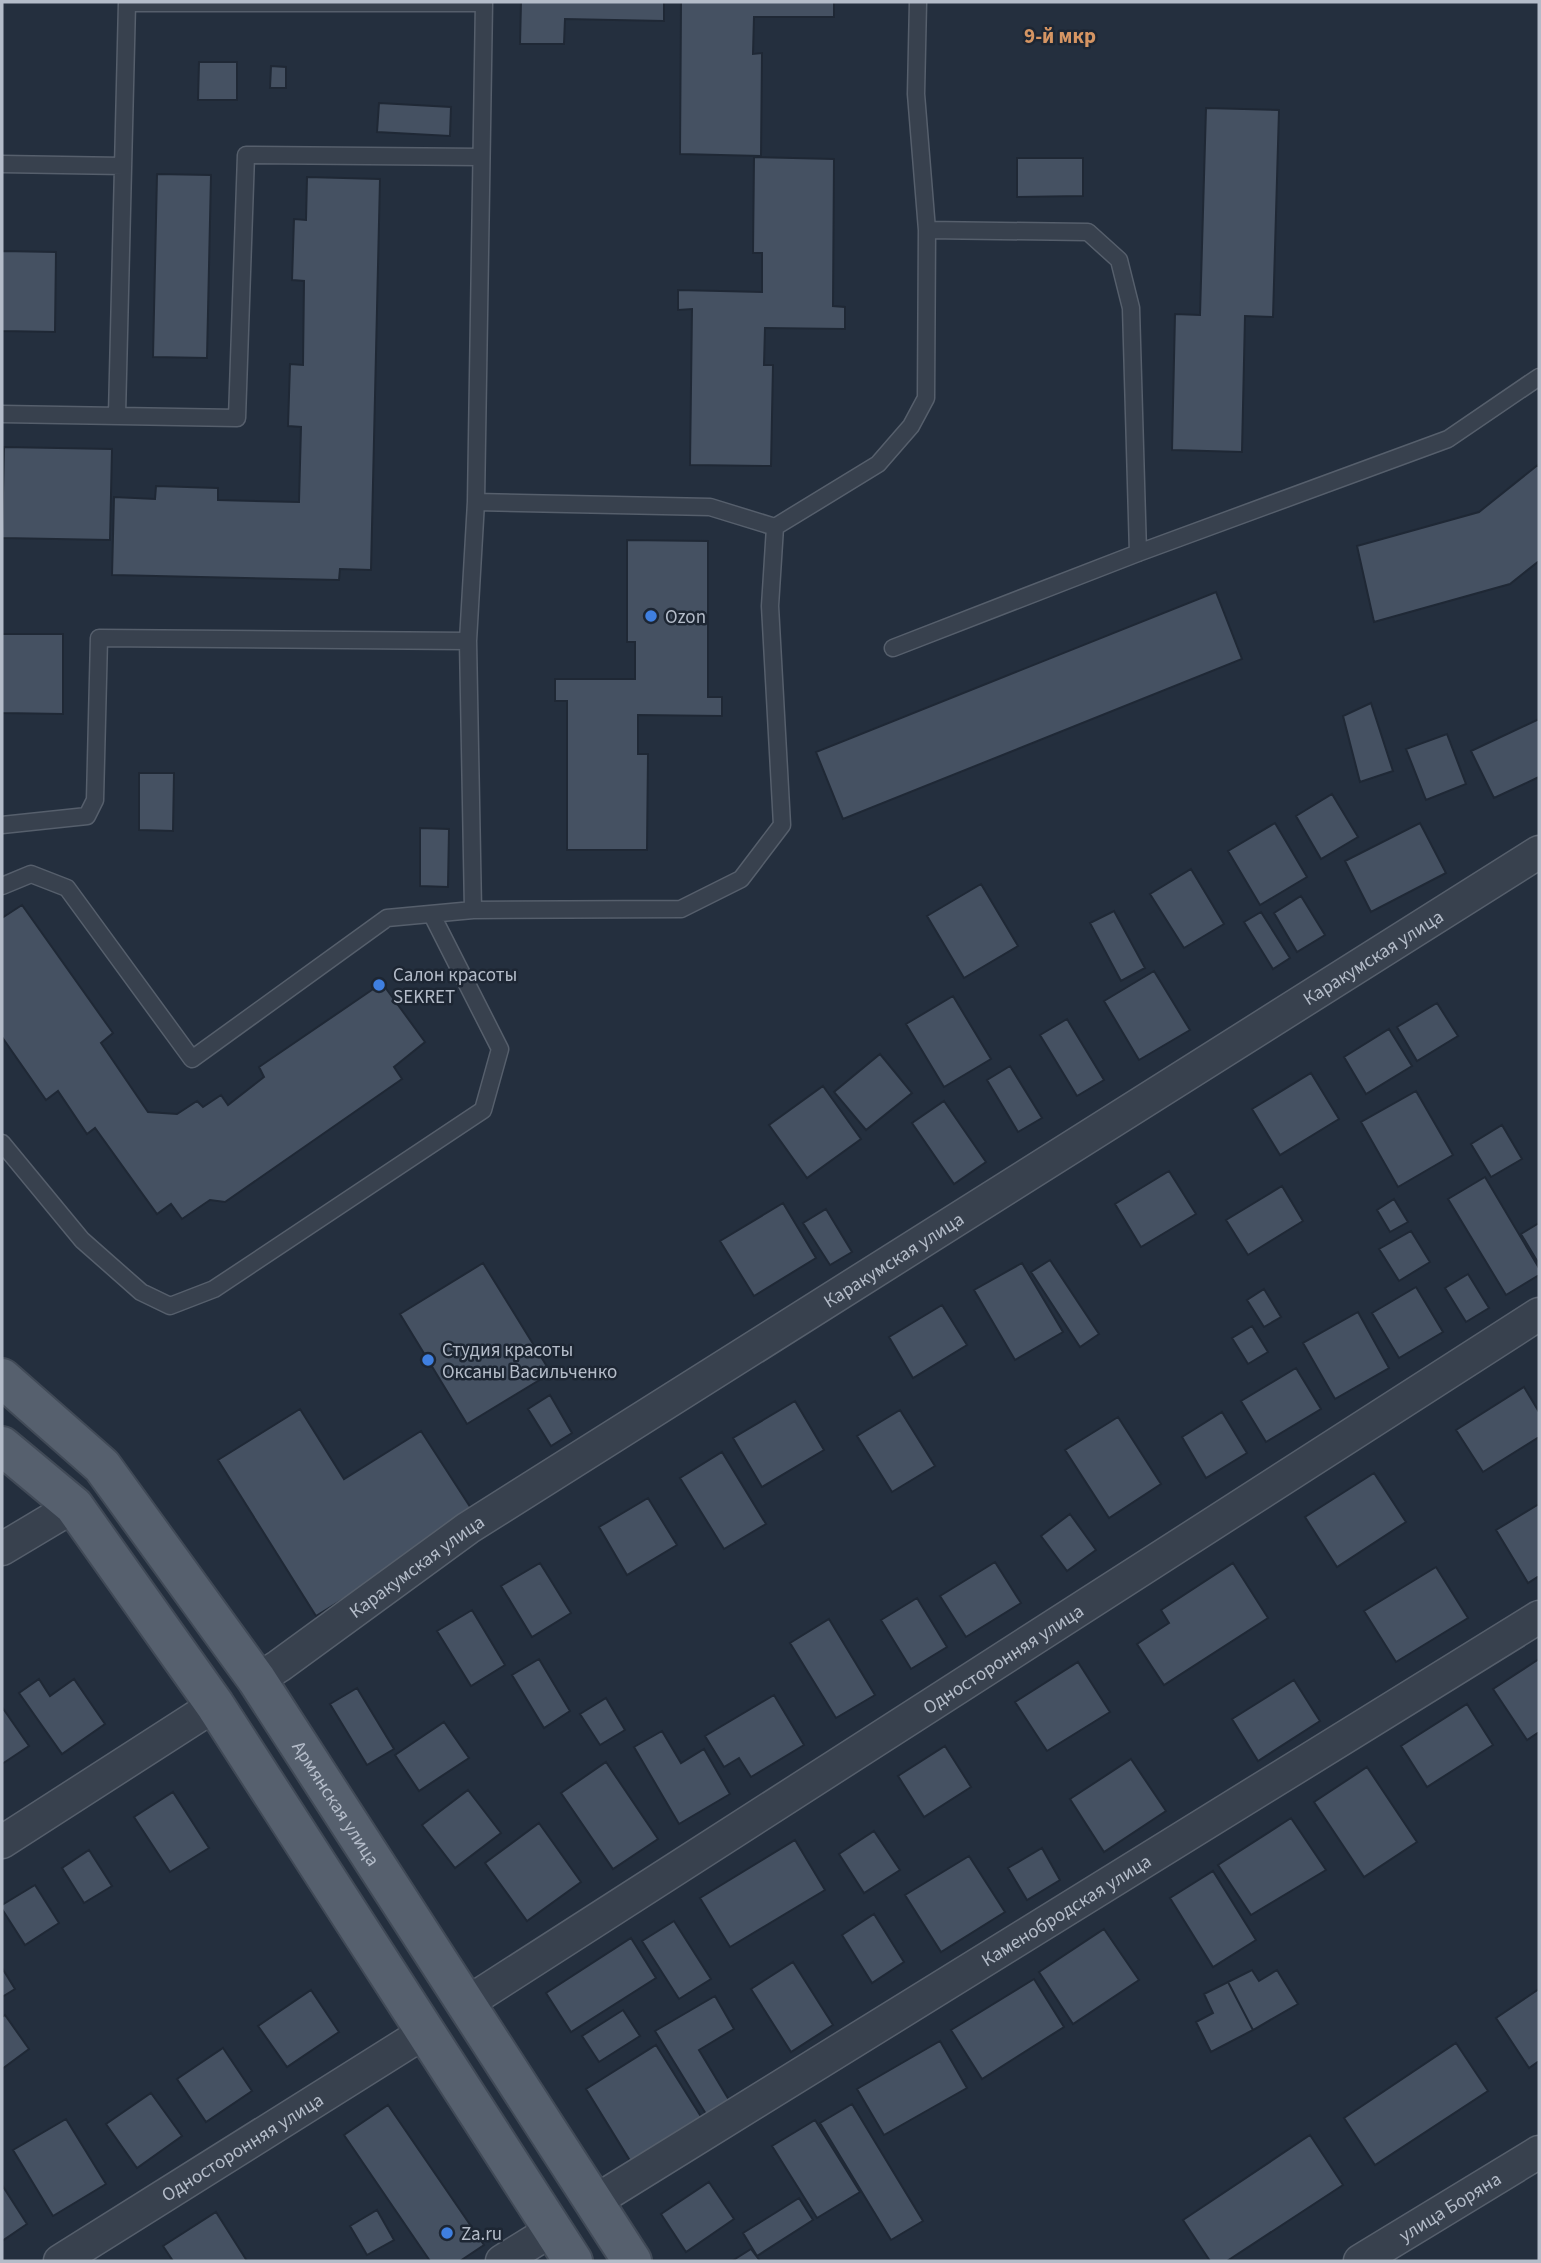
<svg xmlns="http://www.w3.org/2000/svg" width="1541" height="2263" viewBox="0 0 1541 2263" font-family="'Source Sans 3',sans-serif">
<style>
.building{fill:#455162;stroke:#1f2835;stroke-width:2}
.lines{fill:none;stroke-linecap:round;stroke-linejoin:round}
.service-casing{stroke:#565f6c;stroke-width:19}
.minor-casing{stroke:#565f6c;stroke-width:35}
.primary-casing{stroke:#414a57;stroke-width:42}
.service{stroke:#38414e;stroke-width:16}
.minor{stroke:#38414e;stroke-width:32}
.primary{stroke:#56606e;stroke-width:38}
.shop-dot{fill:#3f7fe0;stroke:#1d2633;stroke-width:2.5}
.labels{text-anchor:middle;stroke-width:5;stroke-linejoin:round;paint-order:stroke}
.poi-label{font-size:19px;fill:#b4bcc9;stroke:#1d2633;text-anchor:start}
.street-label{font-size:19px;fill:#b4bcc9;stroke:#1d2633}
.neighbourhood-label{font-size:21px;font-weight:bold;fill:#d59563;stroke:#1d2633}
</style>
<rect width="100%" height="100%" fill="#242f3e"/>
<path class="building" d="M521,2h143v19l-99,-2 -1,25h-44z
M681,2h153v15h-80l-1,37 9,-1 -1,103 -81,-2z
M199,62h38v38h-39z
M271,66l15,1v21h-16z
M379,103l72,4 -1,29 -73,-4z
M1206,108l73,2 -6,207 -28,-1 -3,136 -70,-2 3,-136 25,1z
M754,157l80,2 -1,147 12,1v22l-80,-1 -1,37h9l-2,101 -81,-1 2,-156 -14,1v-20l84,2v-39h-9z
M1017,158h66v38l-66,1z
M157,174l54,1 -4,183 -54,-1z
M307,177l73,2 -9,391 -31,-1 -1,11 -227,-5 2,-78 41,2 1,-13 62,2v12l81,2 2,-75 -13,-1 2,-62 13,1 1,-84 -12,-1 2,-61 12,1z
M2,251l54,1 -1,80 -53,-1z
M4,447l108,2 -2,91 -108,-2z
M1539,464v97l-29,23 -136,38 -17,-76 122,-34z
M627,540l81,1v156h14v19l-84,-1v39h10l-1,96h-80v-149h-12v-22h80v-37h-8z
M1216,592l26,67 -399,160 -27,-67z
M2,634h61v80l-61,-1z
M1371,703l22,68 -33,11 -17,-66z
M1539,719v58l-45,21 -23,-47z
M1447,734l19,50 -40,16 -20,-51z
M139,773h35l-1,58 -34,-1z
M1332,794l26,43 -37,22 -25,-43z
M1275,823l32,54 -47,28 -32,-54z
M1420,823l26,50 -75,39 -26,-51z
M420,828l29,1 -1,58 -28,-1z
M1191,869l33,55 -40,24 -34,-54z
M981,884l37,62 -54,32 -37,-62z
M1301,896l24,39 -28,17 -23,-39z
M22,905l91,128 -12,10 47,69 29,2 20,-13 6,6 18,-12 7,10 36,-28 -5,-10 123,-84 43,59 -31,25 8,12 -177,123 -15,-2 -28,19 -11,-15 -14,10 -62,-86 -8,6 -29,-43 -12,9 -44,-63v-119z
M1114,911l31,57 -24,13 -31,-58z
M1261,912l29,46 -17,11 -29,-47z
M1154,971l36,59 -51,30 -35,-59z
M953,996l38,63 -47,28 -38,-63z
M1437,1003l21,33 -41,25 -20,-34z
M1067,1019l37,61 -27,16 -37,-61z
M1389,1029l23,37 -46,28 -22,-37z
M880,1054l32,39 -46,37 -32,-38z
M1010,1066l32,52 -24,14 -31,-52z
M1311,1073l28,46 -59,36 -28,-46z
M823,1086l38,53 -54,39 -38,-53z
M1416,1091l37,64 -55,32 -37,-65z
M944,1101l42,61 -32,22 -42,-61z
M1502,1125l20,34 -31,18 -20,-33z
M1169,1171l27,43 -55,33 -26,-43z
M1485,1177l54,91v7l-33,20 -58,-96z
M1282,1186l21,35 -55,34 -22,-35z
M1394,1199l14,23 -18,10 -13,-22z
M783,1203l33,55 -62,38 -34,-55z
M826,1209l26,43 -22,13 -27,-42z
M1539,1223v41l-18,-30z
M1411,1231l19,31 -31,19 -20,-32z
M1050,1260l49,74 -19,13 -49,-75z
M483,1263l68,110 -84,51 -67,-110z
M1022,1263l41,69 -48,28 -41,-70z
M1468,1274l21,34 -23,14 -21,-34z
M1416,1287l27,45 -44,26 -27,-45z
M1264,1289l17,28 -17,10 -17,-27z
M942,1305l25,40 -54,33 -24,-41z
M1358,1312l31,56 -54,31 -32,-56z
M1252,1326l16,26 -20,12 -16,-26z
M1296,1368l25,41 -55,33 -25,-41z
M1524,1387l15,25v25l-56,35 -27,-42z
M550,1395l22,38 -21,13 -23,-37z
M795,1401l29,49 -62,37 -29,-49z
M300,1409l44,70 77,-48 55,85 -160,100 -98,-156z
M900,1410l35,56 -43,26 -35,-56z
M1222,1412l25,41 -41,25 -24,-41z
M1118,1417l43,67 -52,34 -44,-68z
M722,1452l44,72 -42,25 -44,-71z
M1374,1473l32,49 -69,45 -32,-50z
M648,1498l29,47 -50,30 -28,-48z
M1539,1504v72l-11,7 -32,-53z
M1070,1514l26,36 -29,21 -26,-35z
M995,1562l26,41 -55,34 -26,-41z
M540,1563l31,50 -39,24 -31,-51z
M1233,1563l35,55 -104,67 -27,-41 32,-21 -8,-13z
M1436,1567l32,51 -72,44 -32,-51z
M917,1598l30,49 -36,22 -30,-49z
M472,1610l33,55 -34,21 -34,-55z
M829,1619l46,76 -39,23 -46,-75z
M539,1659l31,52 -26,17 -32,-53z
M1539,1659v73l-12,8 -34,-51z
M1078,1662l32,50 -63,39 -32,-49z
M39,1679l11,17 24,-17 31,45 -43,30 -43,-61z
M1294,1680l26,41 -62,40 -26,-42z
M357,1688l37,61 -27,16 -37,-61z
M774,1695l30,50 -53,32 -12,-19 -15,9 -19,-31z
M606,1698l19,32 -25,15 -20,-31z
M1467,1704l26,41 -66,42 -26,-41z
M2,1707l27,39 -27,18z
M444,1722l25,36 -50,33 -24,-36z
M662,1731l19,32 23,-14 26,45 -51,30 -45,-77z
M945,1746l26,41 -47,30 -26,-41z
M1131,1759l35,52 -62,41 -34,-53z
M606,1762l52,77 -45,30 -52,-76z
M1367,1767l50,75 -53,35 -50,-75z
M468,1790l33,43 -46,35 -33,-43z
M173,1792l36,56 -39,24 -36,-55z
M1291,1818l35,52 -75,45 -33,-50z
M539,1823l42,59 -54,39 -42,-58z
M874,1831l26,39 -36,23 -25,-39z
M795,1840l30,50 -95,57 -30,-49z
M1042,1848l18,32 -33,20 -19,-32z
M89,1850l23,36 -28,17 -22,-35z
M969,1856l36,56 -64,40 -36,-57z
M1213,1871l43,69 -43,27 -43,-69z
M35,1885l24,38 -34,22 -23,-36v-4z
M874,1914l30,48 -32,21 -30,-48z
M674,1921l37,58 -32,20 -37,-58z
M1104,1929l35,51 -66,44 -34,-52z
M631,1938l25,40 -85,54 -25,-39z
M793,1962l40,63 -42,27 -40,-63z
M2,1968l13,21 -13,8z
M1252,1970l7,11 18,-11 21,34 -45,26 -25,-48z
M1034,1979l30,48 -82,52 -31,-49z
M1228,1982l25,48 -42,22 -15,-30 17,-9 -9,-19z
M1539,1989v72l-10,7 -33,-50z
M311,1990l28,42 -52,35 -29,-41z
M715,1996l19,33 -35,21 30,50 -23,14 -51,-83z
M623,2010l17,26 -41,26 -17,-26z
M5,2015l24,34 -27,20v-52z
M940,2041l27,47 -83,47 -27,-46z
M1456,2043l32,48 -113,74 -31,-47z
M656,2045l49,78 -71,44 -48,-78z
M223,2048l29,43 -46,31 -29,-43z
M151,2093l31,43 -45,32 -31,-44z
M852,2104l71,117 -32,19 -71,-117z
M388,2105l96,140 -24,16h-30l-86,-126z
M66,2119l40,65 -53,32 -40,-66z
M815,2120l45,72 -43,26 -45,-72z
M1310,2135l33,50 -116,76h-17l-27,-41z
M709,2182l25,37 -48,33 -25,-38z
M2,2185l25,39 -25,17z
M799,2198l14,22 -56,36 -14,-23z
M377,2210l17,30 -27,15 -17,-29z
M216,2212l31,49h-74l-10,-15z
M751,2249l9,12h-28z"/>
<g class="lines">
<defs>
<path id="service" d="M2,164l121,2
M927,230l161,2 31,28 12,48 7,245
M2,414l235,4 9,-263 235,2
M117,415l10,-412h357
M476,502l234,5 65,20
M893,648l245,-95 310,-114 91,-62
M2,825l85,-9 8,-16 4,-162 369,3
M2,886l29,-12 36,14 125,171 195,-141 86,-8 208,-1 60,-30 41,-54 -12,-219 5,-79 103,-63 33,-38 15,-28 1,-168 -11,-136 2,-92
M473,910l-5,-269 8,-139 8,-500
M2,1143l80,97 59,52 29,14 44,-17 269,-179 17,-61 -68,-134"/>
<g id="minor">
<path d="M2,1549l72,-43"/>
<path id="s1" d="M257,1680l22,-14 189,-138 1071,-676"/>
<path d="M2,1842l213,-137"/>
<path id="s2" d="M467,2003l1072,-689"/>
<path id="s3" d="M594,2202l945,-585"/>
<path id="s4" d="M60,2261l365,-229"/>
<path d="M502,2261l50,-31"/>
<path id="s5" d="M1360,2261l179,-109"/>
</g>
<g id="primary">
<path id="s6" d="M2,1378l100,88 155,214 375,581"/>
<path d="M2,1446l72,60 141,199 358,556"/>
</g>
</defs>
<use href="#service" class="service-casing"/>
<use href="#minor" class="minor-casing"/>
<use href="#primary" class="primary-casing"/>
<use href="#service" class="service"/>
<use href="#minor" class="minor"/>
<use href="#primary" class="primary"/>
</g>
<g class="shop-dot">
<circle cx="651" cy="616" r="7"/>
<circle cx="379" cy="985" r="7"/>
<circle cx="428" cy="1360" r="7"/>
<circle cx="447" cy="2233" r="7"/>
</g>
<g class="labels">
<g class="poi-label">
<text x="665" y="623">Ozon</text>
<text x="393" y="981">Салон красоты<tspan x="393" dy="22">SEKRET</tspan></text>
<text x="442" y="1356">Студия красоты<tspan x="442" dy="22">Оксаны Васильченко</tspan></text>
<text x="461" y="2240">Za.ru</text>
</g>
<g class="street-label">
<text dy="7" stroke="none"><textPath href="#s1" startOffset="1330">Каракумская улица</textPath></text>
<text dy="7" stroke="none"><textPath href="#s1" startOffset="763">Каракумская улица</textPath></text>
<text dy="7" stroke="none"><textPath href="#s1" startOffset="196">Каракумская улица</textPath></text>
<text dy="7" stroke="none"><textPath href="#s2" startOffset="637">Односторонняя улица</textPath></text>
<text dy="7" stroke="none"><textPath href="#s6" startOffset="544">Армянская улица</textPath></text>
<text dy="7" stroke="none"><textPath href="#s3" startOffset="555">Каменобродская улица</textPath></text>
<text dy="7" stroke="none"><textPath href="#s4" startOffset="215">Односторонняя улица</textPath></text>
<text dy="7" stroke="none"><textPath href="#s5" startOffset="105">улица Боряна</textPath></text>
</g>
<g class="neighbourhood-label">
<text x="1060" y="43">9-й мкр</text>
</g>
</g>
<rect width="1541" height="2263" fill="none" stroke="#b4bcc9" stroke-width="7"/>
</svg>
